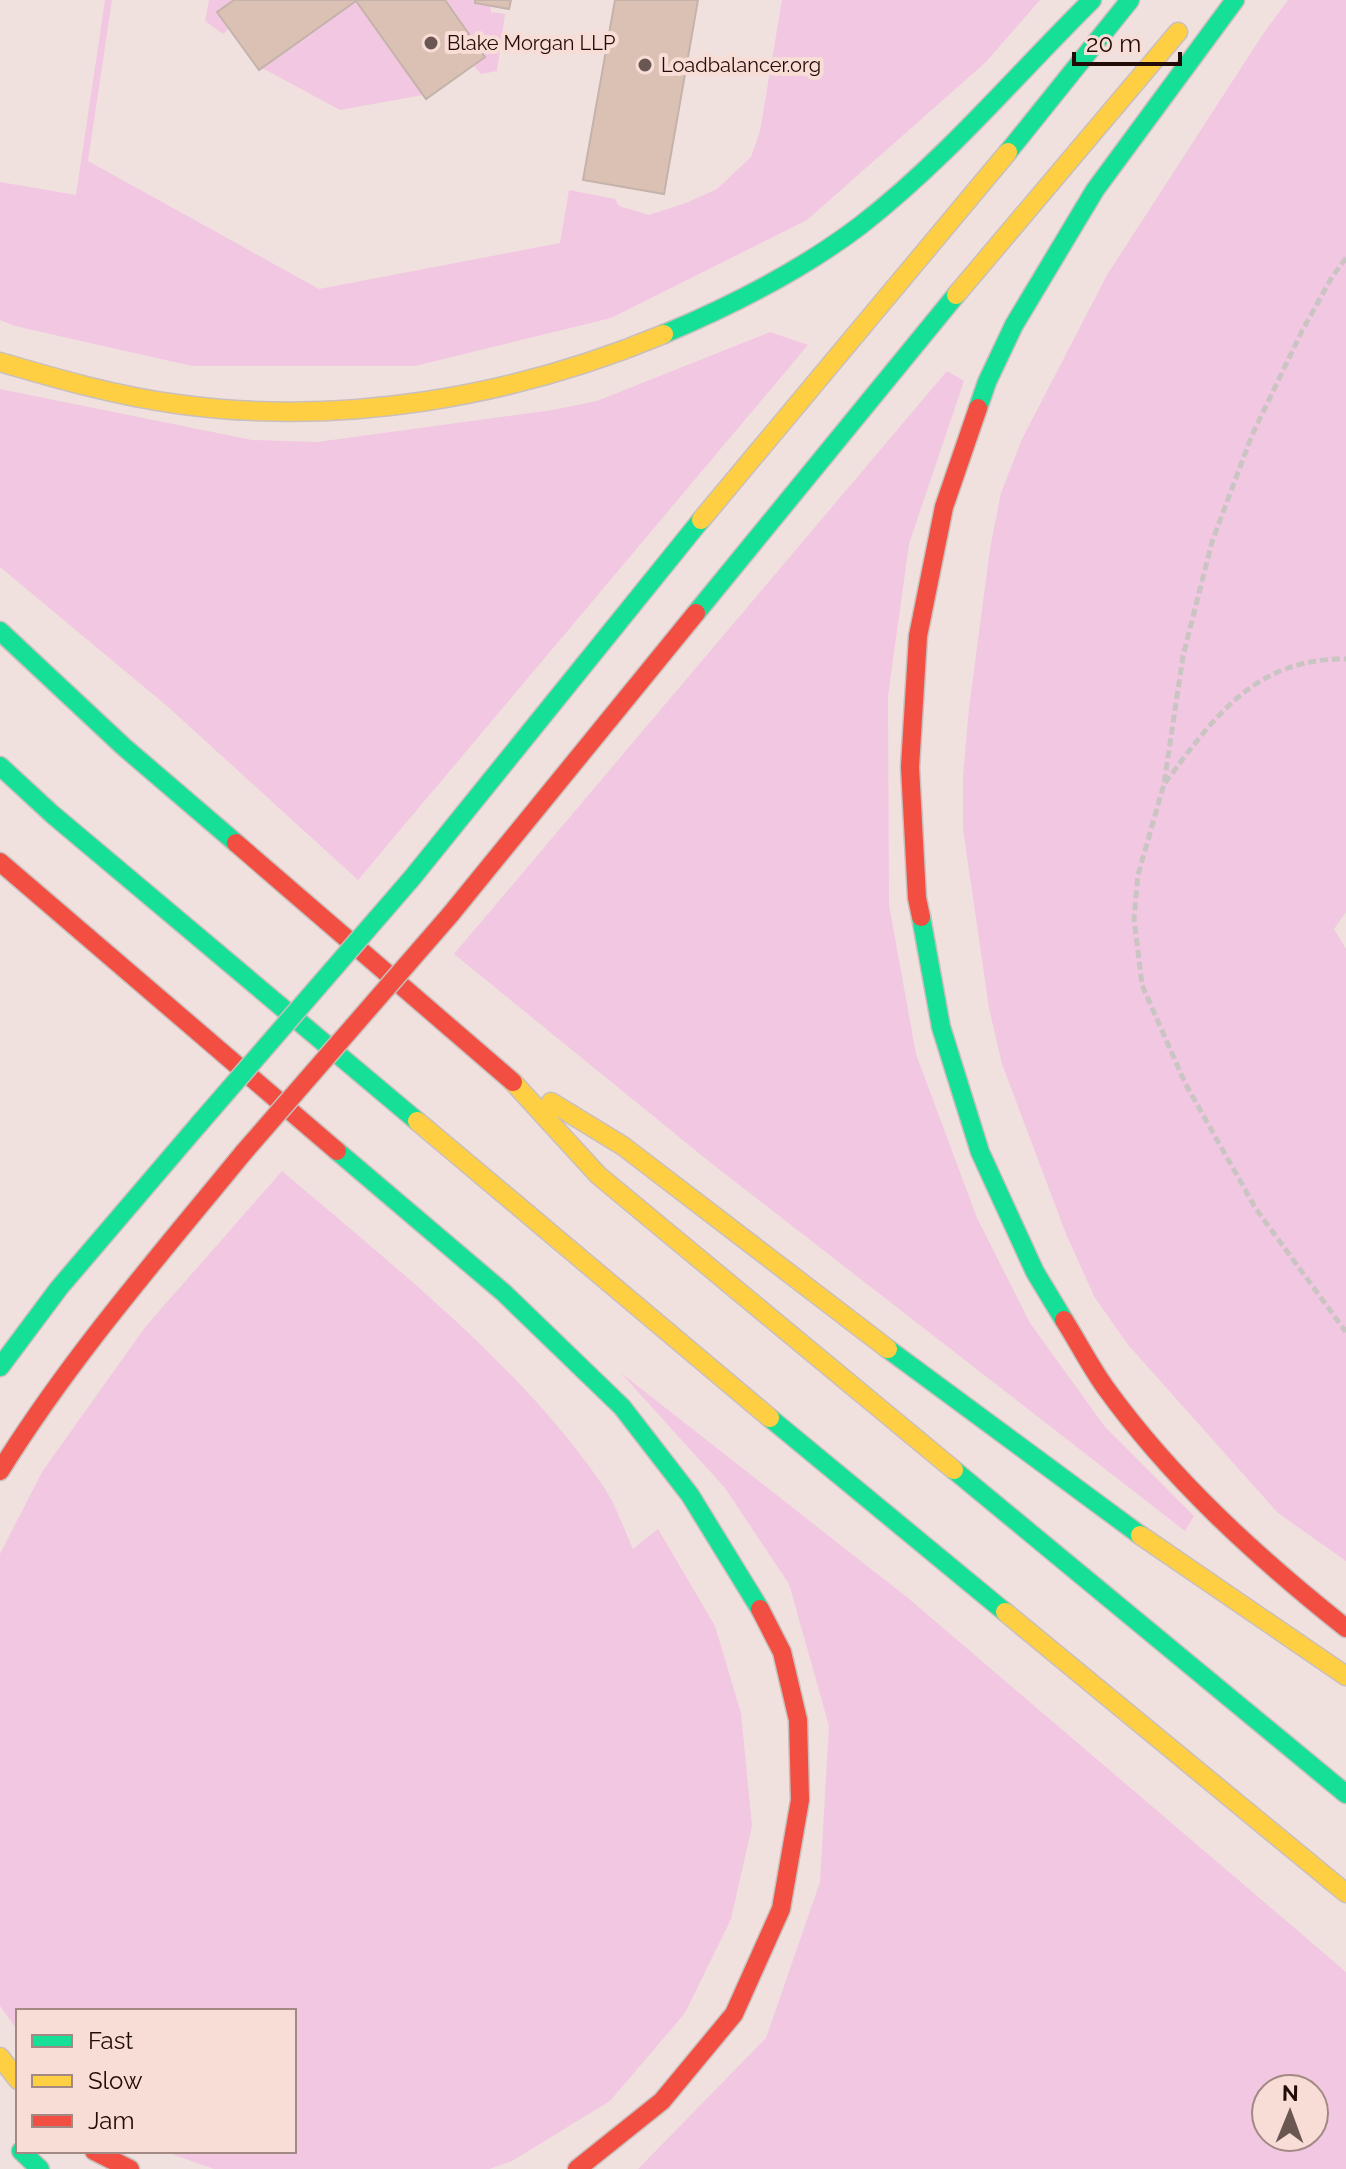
<svg xmlns="http://www.w3.org/2000/svg" width="1346" height="2169" viewBox="0 0 1346 2169" font-family="Raleway,sans-serif">
<style>
.green{fill:#f2c7e2;fill-rule:evenodd}
.building{fill:#dac1b4;stroke:#c5b3ab;stroke-width:2}
.lines{fill:none;stroke-linecap:round;stroke-linejoin:round}
.fast-casing{stroke:#c9bfbd;stroke-width:21}
.slow-casing{stroke:#c9bfbd;stroke-width:21}
.jam-casing{stroke:#c9bfbd;stroke-width:21}
.path{stroke:#cac4c3;stroke-width:5;stroke-dasharray:8 4;stroke-linecap:butt}
.fast{stroke:#16e098;stroke-width:18}
.slow{stroke:#ffcf43;stroke-width:18}
.jam{stroke:#f24e42;stroke-width:18}
.fast-bridge-casing{stroke:#c9bfbd;stroke-width:21;stroke-linecap:butt}
.jam-bridge-casing{stroke:#c9bfbd;stroke-width:21;stroke-linecap:butt}
.fast-bridge{stroke:#16e098;stroke-width:18}
.jam-bridge{stroke:#f24e42;stroke-width:18}
.poi-dot{fill:#6a5752;stroke:#f8dcd6;stroke-width:3}
.labels{text-anchor:middle;stroke-width:8;stroke-linejoin:round;paint-order:stroke}
.poi-label{font-size:20px;fill:#220c07;stroke:#f8dcd6;text-anchor:start}
</style>
<rect width="100%" height="100%" fill="#f0e1de"/>
<path class="green" d="M105,0h7l-24,161 231,128 241,-46 9,-53 46,9 4,7 30,9 37,-12 31,-14 34,-32 9,-26 22,-131h258l-54,62 -179,158 -196,98 -196,48h-223l-177,-40 -15,-6v-138l76,13z
M209,0h25l-17,12 11,17 -5,5 -18,-13z
M445,0h30v3l16,3v6l14,2 -8,57 -16,3 -8,-9 12,-8z
M1288,0h58v912l-12,17 12,20v612l-68,-48 -149,-167 -34,-48 -29,-64 -64,-170 -13,-56 -26,-179v-53l6,-68 21,-159 11,-56 21,-54 85,-164 156,-241z
M356,1l67,94 -83,15 -78,-42z
M770,332l38,13 -450,535 -191,-174 -167,-139v-178l252,51 65,2 236,-32 44,-9z
M947,371l17,10 -55,163 -21,152 1,209 27,149 61,164 53,105 75,104 89,89 -9,15 -474,-368 -257,-209z
M282,1171c110,94 236,192 319,312 14,19 22,44 32,66l25,-20 57,97 26,87 11,113 -21,93 -46,94 -75,88 -98,60 -23,8h-275l-51,-18h131v-140h-276v20l-18,-25v-452l42,-82 104,-146z
M621,1373l287,225 438,374v197h-708l128,-131 54,-156 9,-156 -40,-142 -64,-96zM1266,2089h48v48h-48z"/>
<path class="building" d="M234,0h211l40,57 -59,42 -70,-98 -97,69 -42,-58z
M234,0h211l40,57 -59,42 -70,-98 -97,69 -42,-58z
M475,0h36l-2,9 -34,-6z
M615,0h83l-34,194 -81,-14z"/>
<g class="lines">
<defs>
<path id="fast" d="M1008,152l122,-152
M664,334c69,-29 138,-64 197,-109 85,-66 155,-150 231,-225
M978,408l9,-26 27,-57 81,-135 140,-190
M696,613l260,-318
M0,631l124,116 112,96
M0,766l52,48 365,307
M412,878l289,-358
M921,917l20,110 39,125 55,120 29,48
M337,1151l167,142 118,114 68,88 70,114
M888,1349l252,186
M0,1367l59,-79 140,-164
M770,1418l235,194
M954,1470l392,324
M21,2151l19,18"/>
<path id="slow" d="M956,295l222,-263
M0,362c58,17 117,34 177,42 164,23 336,-7 487,-70
M701,520l307,-368
M513,1082l85,93 356,295
M551,1102l72,44 265,203
M417,1121l353,297
M1140,1535l206,141
M1005,1612l341,281
M0,2057l18,23"/>
<path id="jam" d="M236,843l277,239
M0,862l337,289
M450,915l246,-302
M921,917l-4,-19 -7,-131 8,-131 26,-129 34,-99
M1064,1320c14,22 26,46 41,67 67,93 152,170 241,241
M0,1471c71,-114 159,-215 244,-319
M94,2151l36,18
M577,2169l85,-68 72,-87 47,-105 19,-109 -2,-80 -16,-68 -22,-43"/>
</defs>
<use href="#fast" class="fast-casing"/>
<use href="#slow" class="slow-casing"/>
<use href="#jam" class="jam-casing"/>
<path class="path" d="M1346,258l-14,19 -30,54 -50,104 -40,107 -29,114 -19,128 -26,91 -4,43 8,67 43,98 71,126 90,123
M1165,783c49,-66 90,-125 181,-124"/>
<use href="#fast" class="fast"/>
<use href="#slow" class="slow"/>
<use href="#jam" class="jam"/>
<defs>
<path id="fast-bridge" d="M199,1124l213,-246"/>
<path id="jam-bridge" d="M244,1152l206,-237"/>
</defs>
<use href="#fast-bridge" class="fast-bridge-casing"/>
<use href="#jam-bridge" class="jam-bridge-casing"/>
<use href="#fast-bridge" class="fast-bridge"/>
<use href="#jam-bridge" class="jam-bridge"/>
</g>
<g class="poi-dot">
<circle cx="431" cy="43" r="8"/>
<circle cx="645" cy="65" r="8"/>
</g>
<g class="labels">
<g class="poi-label">
<text x="447" y="50">Blake Morgan LLP</text>
<text x="661" y="72">Loadbalancer.org</text>
</g>
</g>
<rect x="16" y="2009" width="280" height="144" fill="#f8dcd6" stroke="#a28983" stroke-width="2"/>
<rect x="32" y="2035" width="40" height="12" fill="#16e098" stroke="#a28983" stroke-width="2"/>
<text x="88" y="2049" font-size="24" fill="#220c07">Fast</text>
<rect x="32" y="2075" width="40" height="12" fill="#ffcf43" stroke="#a28983" stroke-width="2"/>
<text x="88" y="2089" font-size="24" fill="#220c07">Slow</text>
<rect x="32" y="2115" width="40" height="12" fill="#f24e42" stroke="#a28983" stroke-width="2"/>
<text x="88" y="2129" font-size="24" fill="#220c07">Jam</text>
<g transform="translate(1290 2113) rotate(1)"><circle r="38" fill="#f8dcd6" stroke="#a28983" stroke-width="2"/>
<path d="M0-6L14 30L0 20L-14 30Z" fill="#6a5752"/>
<text y="-12" font-size="22" font-weight="bold" text-anchor="middle" fill="#220c07">N</text>
</g>
<path d="M1074 52v12h106v-12" fill="none" stroke="#220c07" stroke-width="4"/>
<text x="1086" y="52" font-size="24" fill="#220c07" stroke="#f8dcd6" stroke-width="6" paint-order="stroke">20 m</text>
</svg>
